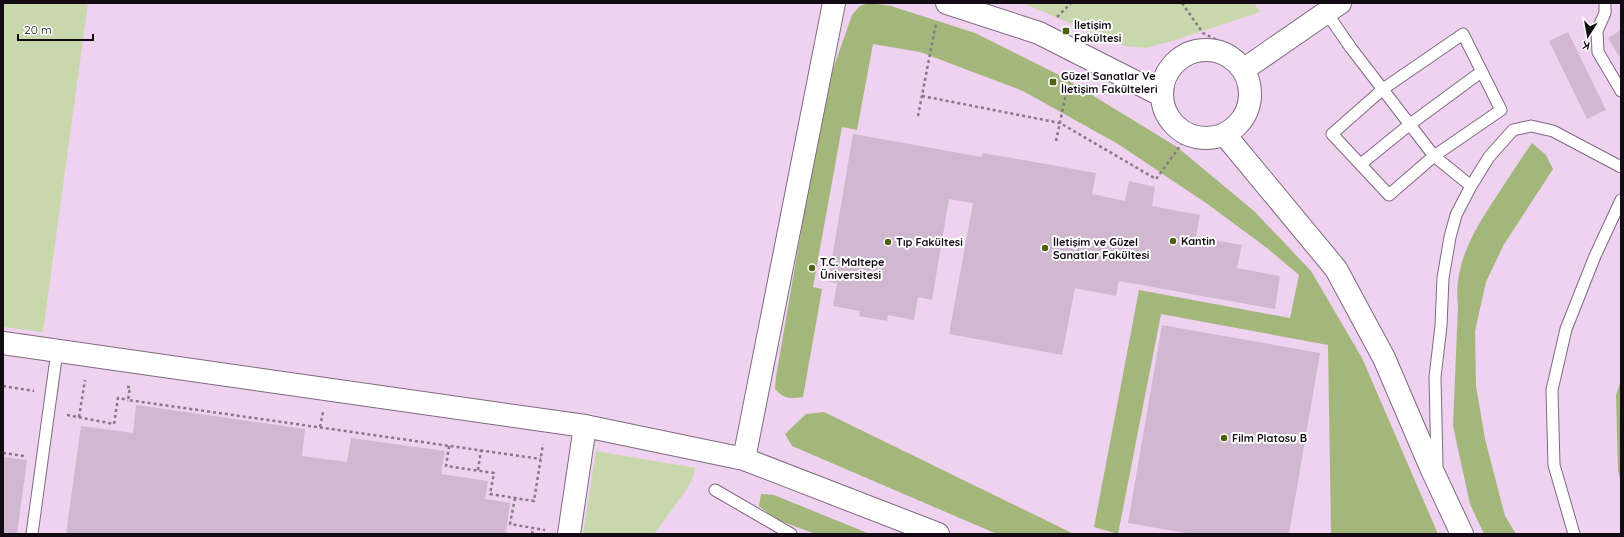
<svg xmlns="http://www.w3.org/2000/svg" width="1624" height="537" viewBox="0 0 1624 537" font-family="Quicksand,sans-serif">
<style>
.built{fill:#efd1f0}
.green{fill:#c9d8ac}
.forest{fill:#a3b77b}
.building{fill:#d0b8d0}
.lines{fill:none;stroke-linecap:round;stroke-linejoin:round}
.service-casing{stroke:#7f6a80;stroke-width:13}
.minor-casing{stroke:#7f6a80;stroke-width:24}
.path{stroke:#887888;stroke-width:2.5;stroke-dasharray:3 3;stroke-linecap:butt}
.service{stroke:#fff;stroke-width:11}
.minor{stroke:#fff;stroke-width:22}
.poi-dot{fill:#4e620d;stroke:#fff;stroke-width:1.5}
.labels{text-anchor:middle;stroke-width:4;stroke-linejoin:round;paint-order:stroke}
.poi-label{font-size:11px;font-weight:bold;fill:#130b13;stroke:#fff;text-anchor:start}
</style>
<rect width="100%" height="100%" fill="#f5ddf5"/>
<path class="built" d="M3,3h1618v531h-1618z"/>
<path class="green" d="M3,3h85l-45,329 -40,-5z
M1022,3h232l6,9 -88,29 -26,7 -21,-2z
M596,451l100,17 -7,18 -35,48h-71z"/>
<path class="forest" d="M869,3l22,3 84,27 86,43 116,71 77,64 57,60 51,87 76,176h-107l-3,-189 -167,-31 -43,220 -24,-7 45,-237 151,28 9,-43 -32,-27 -61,-45 -88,-59 -95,-53 -103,-39 -47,-8 -16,86 -15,-3 -29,160 9,2 -19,108c-13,2 -19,2 -28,-8l1,-12 33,-192 24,-116 19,-54 8,-9z
M1532,143l14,12 7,14 -50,77 -17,36 -11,49 1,55 9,53 20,77 11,18h-32l-14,-30 -17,-78 5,-120c-5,-43 17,-77 40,-112 11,-17 22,-34 34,-51z
M1621,380v103l-3,-12 -2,-76z
M824,412l250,122h-77l-205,-88 -7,-12 21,-20z
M761,494l13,1 96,39h-54l-41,-15 -16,-13z"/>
<path class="building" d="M1621,30v29l-13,-21z
M1568,32l38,78 -19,9 -38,-78z
M853,134l129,23 1,-4 113,20 -4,21 33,7 4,-20 26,6 -3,19 48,9 -4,22 46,8 -5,23 43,8 -5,33 -156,-28 -3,15 -41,-8 -13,67 -113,-21 24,-131 -24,-4 -17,101 -14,-3 -4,23 -26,-5 -1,6 -28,-5 1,-5 -27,-5 4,-23 -9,-1z
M1162,325l158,28 -31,181h-98l-63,-11z
M136,405l169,24 -3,27 45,6 4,-24 94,13 -4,23 47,7 -3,18 25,4 -4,29 4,2h-444l15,-108 52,7z
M3,457l24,3 -10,74h-14z"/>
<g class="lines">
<defs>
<path id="service" d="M1605,3v10l-8,18 1,21 23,39
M1326,12l25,36 83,108 37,30
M1463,34l38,76 -67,46 -45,39 -57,-61 51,-45z
M1361,164l48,-39 72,-53
M1437,466l-2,-89 6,-51 2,-48 7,-41 6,-22 15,-29 18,-29 24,-27 18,-4 22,5 68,36
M715,490l76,44
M32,534l25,-183
M1574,534l-20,-69 -2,-75 14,-61 29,-73 26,-56"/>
<path id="minor" d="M947,3l92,30 122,62
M1162 94a44 44 0 1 1 88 0a44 44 0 1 1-88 0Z
M1243,70l97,-67
M1225,135l111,134 48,89 48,112 30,64
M3,343l582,83 159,33 194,75
M744,459l90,-456
M569,534l16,-108"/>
</defs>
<use href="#service" class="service-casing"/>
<use href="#minor" class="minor-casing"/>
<path class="path" d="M1182,3l21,30 30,15
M1057,17l14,-14
M922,96l138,27 96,56 32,-44
M918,116l18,-93
M1056,141l14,-66
M3,386l31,5
M127,387h3l-2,13 413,59
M67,415l47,9 4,-26 10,2
M79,417l6,-37
M320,427l3,-15
M449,446l-3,20 48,7 -4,21 44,7 9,-57
M3,453l21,3
M478,470l3,-20
M515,498l-5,26 35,6
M532,534l1,-6"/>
<use href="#service" class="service"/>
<use href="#minor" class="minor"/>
</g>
<g class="poi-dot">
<rect x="1062" y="27" width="8" height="8" rx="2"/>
<rect x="1049" y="78" width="8" height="8" rx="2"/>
<circle cx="1173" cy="241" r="4"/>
<circle cx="888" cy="242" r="4"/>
<circle cx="1045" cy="248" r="4"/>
<circle cx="812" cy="268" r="4"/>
<circle cx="1224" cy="438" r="4"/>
</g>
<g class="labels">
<g class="poi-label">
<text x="1074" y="29">İletişim<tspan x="1074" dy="13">Fakültesi</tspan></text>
<text x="1061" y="80">Güzel Sanatlar Ve<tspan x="1061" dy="13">İletişim Fakülteleri</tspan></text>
<text x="1181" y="245">Kantin</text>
<text x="896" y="246">Tıp Fakültesi</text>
<text x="1053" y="246">İletişim ve Güzel<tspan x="1053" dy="13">Sanatlar Fakültesi</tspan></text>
<text x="820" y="266">T.C. Maltepe<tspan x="820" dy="13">Üniversitesi</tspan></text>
<text x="1232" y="442">Film Platosu B</text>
</g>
</g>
<rect width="1624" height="537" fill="none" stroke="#130b13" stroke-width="8"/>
<g transform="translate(1588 36) rotate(191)" stroke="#ffffff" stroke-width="3" paint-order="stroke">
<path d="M0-3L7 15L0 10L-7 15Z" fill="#130b13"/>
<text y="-6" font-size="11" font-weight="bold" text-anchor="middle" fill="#130b13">K</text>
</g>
<path d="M18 34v6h75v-6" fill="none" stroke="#130b13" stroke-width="2"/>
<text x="24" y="34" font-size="12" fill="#130b13" stroke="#ffffff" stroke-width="3" paint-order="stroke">20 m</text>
</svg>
